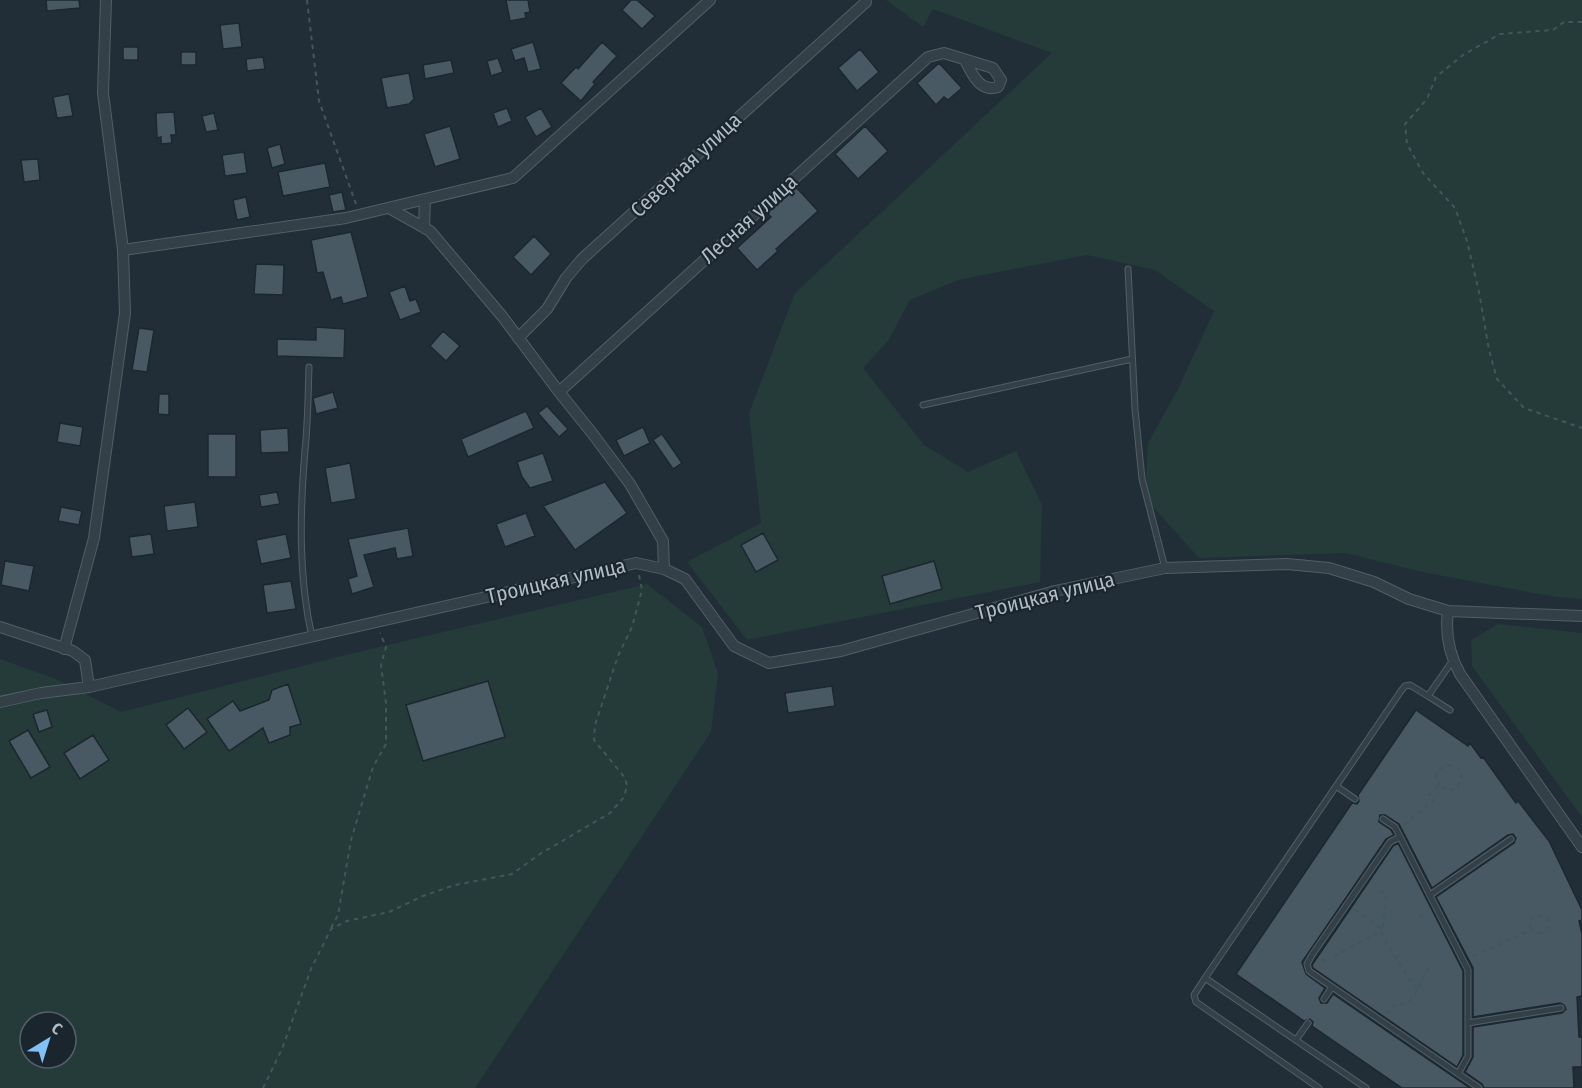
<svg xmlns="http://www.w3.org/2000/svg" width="1582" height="1088" viewBox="0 0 1582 1088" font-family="'Fira Sans Condensed',sans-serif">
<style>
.green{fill:#243b39;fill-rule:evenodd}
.building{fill:#495964;stroke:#1c272f;stroke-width:1.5}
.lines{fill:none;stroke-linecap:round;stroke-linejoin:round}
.service-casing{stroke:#525e66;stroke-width:7}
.minor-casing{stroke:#525e66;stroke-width:12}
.path{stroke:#425757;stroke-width:2;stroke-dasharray:4.5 4.5;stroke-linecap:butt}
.service{stroke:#344048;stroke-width:5}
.minor{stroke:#344048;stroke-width:10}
.labels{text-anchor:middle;stroke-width:4.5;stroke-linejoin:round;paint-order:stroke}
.street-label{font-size:21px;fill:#afbbc5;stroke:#1a252d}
</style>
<rect width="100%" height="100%" fill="#212e38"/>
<path class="green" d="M886,0h696v599l-27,-2 -133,-25 -77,-19 -146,5 -54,-60 3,-55 30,-54 36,-78 -59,-41 -68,-15 -129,25 -48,20 -22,41 -25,27 61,77 44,27 48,-21 26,54 -2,77 -293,58 -60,-78 74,-39 -12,-110 46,-120 257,-240 -119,-44 -10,18z
M647,584l55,43 16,46 -7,59 -236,356h-475v-429l56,20 65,33 216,-55zM30,1022h36v36h-36z
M1498,624l84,9v184l-110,-151 -1,-26z"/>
<path class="building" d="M46,0h33l1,8 -33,3z
M506,0h22l2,12 -5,1 1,5 -16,3z
M631,0h6l18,16 -13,13 -20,-19z
M239,23l3,24 -19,2 -3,-24z
M533,42l8,27 -13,3 -4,-14 -9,3 -4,-12z
M602,42l15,14 -24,26 2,2 -14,17 -20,-18 15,-16 2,2z
M123,47h15v13h-15z
M860,49l19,23 -22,19 -19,-23z
M181,52h15v13h-15z
M263,57l2,12 -18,2 -1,-12z
M498,58l5,14 -12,4 -4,-15z
M451,60l3,13 -29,6 -2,-14z
M939,63l23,25 -14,12 -4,-3 -8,8 -19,-22z
M409,73l5,26 -5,5 -22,4 -6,-30z
M69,94l4,22 -16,2 -4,-21z
M507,108l5,13 -14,6 -5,-14z
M541,108l11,19 -16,10 -11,-20z
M174,112l2,23h-5l1,8 -11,1v-7l-4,1 -1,-25z
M214,113l4,17 -12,2 -4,-16z
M450,126l10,33 -25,8 -11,-33z
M865,126l23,25 -30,28 -23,-25z
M280,144l5,20 -13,4 -5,-20z
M244,152l3,21 -22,3 -3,-21z
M38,159l2,21 -16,2 -3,-22z
M325,163l5,24 -47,9 -5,-24z
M796,187l22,24 -42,38 2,2 -21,19 -20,-22 34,-31 -4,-4z
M342,192l4,18 -13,2 -4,-17z
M246,197l4,20 -13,3 -4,-20z
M351,232l17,65 -25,7 -2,-7 -10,3 -8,-28 -6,1 -6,-33z
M534,236l17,18 -20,21 -18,-18z
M256,264l28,1 -1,30 -29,-1z
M405,286l5,15 6,-2 5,13 -21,8 -11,-28z
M316,327l29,2 -1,29 -67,-2v-17l39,1z
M139,328l15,2 -7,42 -15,-2z
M443,331l17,15 -14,15 -16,-15z
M333,392l5,16 -22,6 -3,-16z
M159,394h10v21l-11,-1z
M547,406l21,23 -9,8 -21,-24z
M526,411l8,17 -66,29 -7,-18z
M60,423l23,4 -3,19 -23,-4z
M643,427l7,16 -26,13 -8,-16z
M288,428l1,24 -28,1 -1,-23z
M208,434h28v43h-28z
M662,434l20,29 -9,6 -20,-29z
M543,453l10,28 -23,7 -8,-11 -5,-15z
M350,463l6,36 -25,4 -6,-35z
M605,482l22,31 -52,37 -32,-44z
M277,492l3,12 -19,3 -2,-12z
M195,502l3,25 -31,4 -3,-25z
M61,507l21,4 -3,14 -21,-4z
M526,513l9,23 -30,11 -9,-23z
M408,528l5,28 -16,3 -2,-11 -31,7 10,32 -22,7 -4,-15 9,-3 -9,-37z
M763,533l15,27 -22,12 -15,-27z
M151,534l3,20 -22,3 -3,-20z
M286,534l5,24 -30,6 -5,-24z
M5,561l29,5 -5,25 -28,-6z
M934,561l8,28 -52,15 -8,-28z
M291,581l5,28 -29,4 -4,-28z
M488,681l17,56 -82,24 -17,-56z
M288,684l13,40 -11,3v8l-21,8 -6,-15 -34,23 -22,-32 26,-18 7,10 29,-11 3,-10z
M832,686l3,20 -47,7 -3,-20z
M188,708l19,24 -23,17 -18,-24z
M47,710l5,17 -13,5 -6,-18z
M1416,710l52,36 2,-3 11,15 2,-1 33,46 2,-2 31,40 33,69v10l-3,1 3,13v62l-5,1 2,40h3v30h-9l1,21h-90l-2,-4 -17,-12 8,-15v-30l89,-14 4,-4 -2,-4 -4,-2 -87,14v-49l-37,-71 78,-54 2,-5 -3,-4 -5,1 -76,53 -33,-64 -14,-9h-5l-1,7 12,8 3,5 -8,4 -84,123 4,12 19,14 -6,10 2,5h6l6,-9 137,94h-68l-90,-62 1,-4 -3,-3 -6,2 -68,-47 116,-171 5,1 2,-3 -1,-6z
M28,730l22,37 -19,11 -22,-37z
M93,735l16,25 -29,19 -16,-26z
M1398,843l65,128v84l-6,12 -144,-99 -1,-3 81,-119z"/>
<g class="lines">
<defs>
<path id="service" d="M1128,269l7,140 7,70 23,89
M309,367c-1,28 -1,55 -4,83 -5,62 -7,125 7,187
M923,405l209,-46
M1428,696l22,14
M1336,786l19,13
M1383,819l12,8 73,143v86l-10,18
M1400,837l-10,5 -78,113 -5,9 2,7 170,117
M1430,895l81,-56
M1205,978l-11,17 2,7 123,86
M1324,999l8,-12
M1468,1023l93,-15
M1296,1040l12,-17
M1366,1088l-161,-110 196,-287 4,-5 5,-1 18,11 25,-36"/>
<path id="minor" d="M389,208l41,23 72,85 57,76 33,41 38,51 33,57 1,28
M424,228l1,-29
M123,250l223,-32 167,-40 197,-178
M518,338l29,-29 19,-31 16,-19 284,-257
M559,392l369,-335 16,-4 49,15 8,12 -3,7c-18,6 -26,-13 -33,-27
M1448,611c-3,22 1,43 12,63l122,173
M0,627l73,24 12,9 4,27
M64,649l30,-111 31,-225 -2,-63 -20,-157 3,-93
M0,702l41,-9 48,-6 547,-124 28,6 21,10 49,67 35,17 72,-12 214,-60 110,-23 122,-4 42,4 45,14 35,17 39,12 134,5"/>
</defs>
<use href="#service" class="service-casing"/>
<use href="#minor" class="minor-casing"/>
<path class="path" d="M307,0l12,101 37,103
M1582,22h-18l-11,8 -53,4 -37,21 -27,22 -9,22 -22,25 2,20 16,29 32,35 12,33 12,51 10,58 8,29 27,29 58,20
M1404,825l30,-25 -5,-5 10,-9 9,5 9,-3 5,-9 -3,-10 -9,-4 -9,3 -5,8 3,10
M1380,890l6,4 -4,41 29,47 7,7
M1355,910l27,19
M1419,917l9,-4
M331,928l7,-13 13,-75 22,-73 13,-23v-41l-5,-38 5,-18 -6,-14
M1334,956l48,-25
M1473,956l59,-26 3,3h8l6,-7 -2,-8 -8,-3 -7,3 -2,8 2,4
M1322,959l8,4
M1386,1014l6,-8c17,-2 22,-6 28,-22 2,-7 7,-10 8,-17
M263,1088l19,-39 29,-80 20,-40 16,-8 42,-9 34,-16 32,-11 57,-11 28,-20 70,-41 14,-16 3,-11 -2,-8 -31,-38 1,-15 23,-69 14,-29 10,-37 -3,-15"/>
<use href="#service" class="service"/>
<use href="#minor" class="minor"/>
</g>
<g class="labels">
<g class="street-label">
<text transform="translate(686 165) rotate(-43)" y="7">Северная улица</text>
<text transform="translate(749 219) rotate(-42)" y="7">Лесная улица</text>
<text transform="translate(556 581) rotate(-13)" y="7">Троицкая улица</text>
<text transform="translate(1045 596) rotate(-14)" y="7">Троицкая улица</text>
</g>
</g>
<g transform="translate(48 1040) rotate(38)"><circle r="28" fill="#1a252d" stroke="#56616a" stroke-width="1.5"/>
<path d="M0-4.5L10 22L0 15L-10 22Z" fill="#82c1f7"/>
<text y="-9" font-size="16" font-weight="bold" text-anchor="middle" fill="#afbbc5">С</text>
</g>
</svg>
